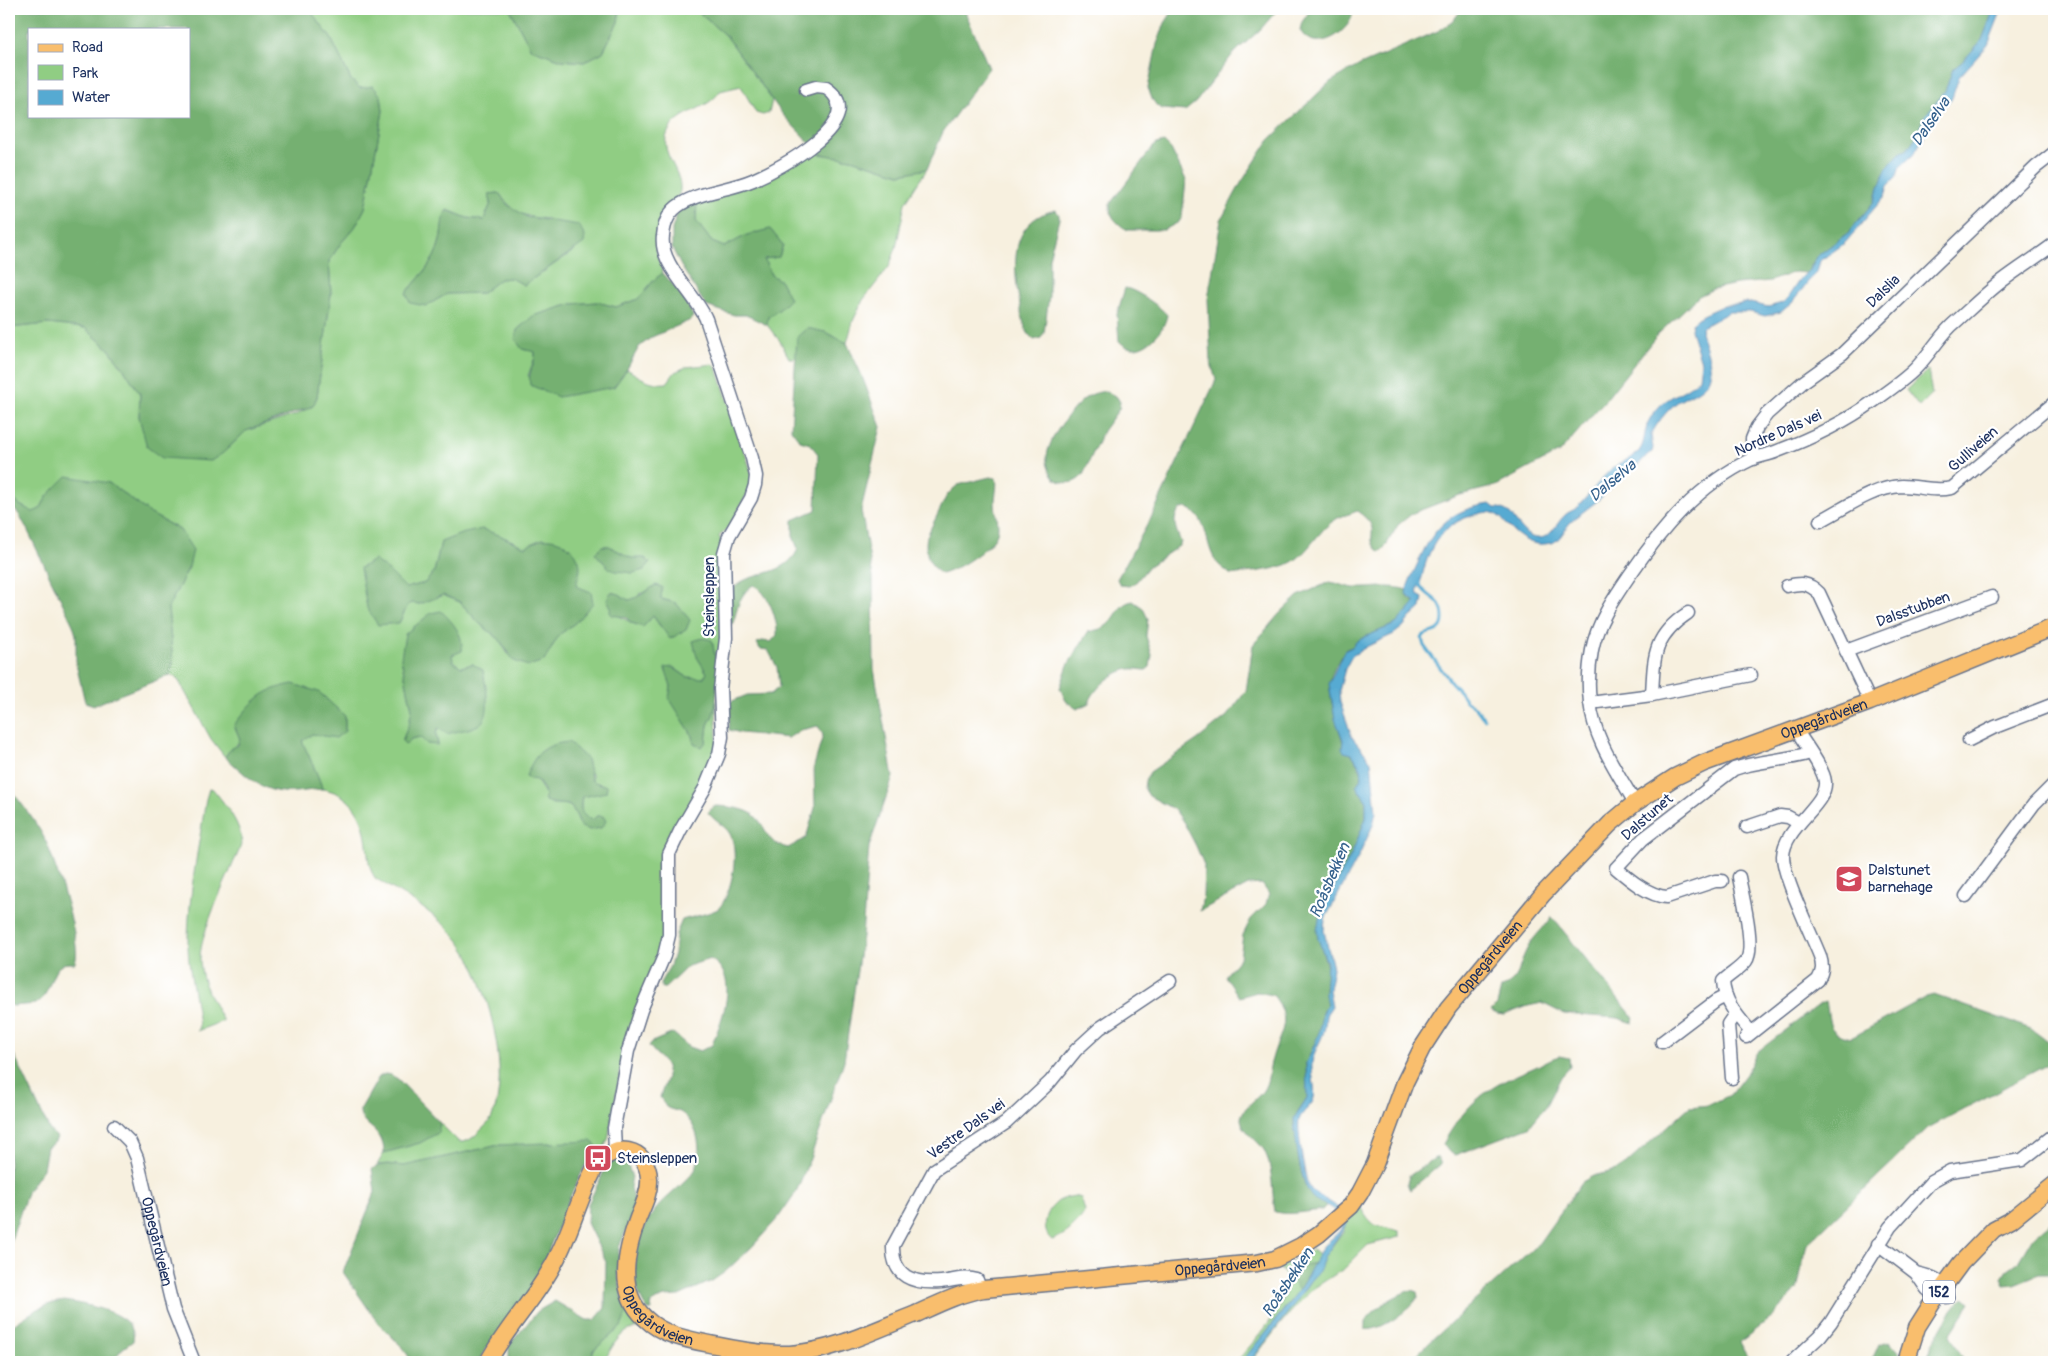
<svg xmlns="http://www.w3.org/2000/svg" width="2063" height="1371" viewBox="0 0 2063 1371" font-family="Pangolin,sans-serif">
<style>
.green{fill:#90cd83;stroke:#567e70;fill-rule:evenodd}
.forest{fill:#74b071;stroke:#487068;fill-rule:evenodd}
.water{fill:#56aad2;stroke:#386c98}
.lines{fill:none;stroke-linecap:round;stroke-linejoin:round}
.stream{stroke:#56aad2;stroke-width:3}
.minor-casing{stroke:#68738b;stroke-width:15}
.major-casing{stroke:#68738b;stroke-width:19}
.minor{stroke:#fff;stroke-width:12}
.major{stroke:#f9be6d;stroke-width:16}
.labels{text-anchor:middle;stroke-width:4.5;stroke-linejoin:round;paint-order:stroke}
.shield{fill:#fff;stroke:#5f6d8e;stroke-width:1}
.shield-label{font-size:14px;font-weight:bold;fill:#1b2f5e}
.street-label{font-size:15px;fill:#1b2f5e;stroke:#fff}
.poi-label{font-size:15px;fill:#1b2f5e;stroke:#fff;text-anchor:start}
.water-label{font-size:16px;font-style:italic;fill:#33608c;stroke:#fff}
</style>
<rect width="100%" height="100%" fill="#fff"/>
<filter id="ink" filterUnits="userSpaceOnUse"><feTurbulence type="fractalNoise" baseFrequency=".02" numOctaves="2"/><feDisplacementMap in="SourceGraphic" scale="10" xChannelSelector="R" yChannelSelector="G"/><feConvolveMatrix kernelMatrix="1 2 1 2 8 2 1 2 1" color-interpolation-filters="sRGB"/></filter>
<filter id="wash" filterUnits="userSpaceOnUse"><feTurbulence type="fractalNoise" baseFrequency=".0096" numOctaves="4" result="noise"/><feDisplacementMap in="SourceGraphic" scale="20" xChannelSelector="R" yChannelSelector="G"/><feGaussianBlur stdDeviation="1.12" result="paint"/><feColorMatrix in="noise" values="0 0 0 0 0 0 0 0 0 0 0 0 0 0 0 0 0 1.4 0 .05"/><feComposite in="paint" operator="in"/></filter>
<g filter="url(#wash)">
<rect width="100%" height="100%" fill="#f7f0df"/>
<path class="green" d="M309,9h201l21,40 31,11 22,2 19,-10 15,-30 2,-13h75l33,29 44,62 -3,13 -6,2 -7,-2 -15,-27 -21,5c-12,20 -42,19 -52,41 -10,21 14,37 12,58 0,5 -6,10 -9,16 -18,26 -19,37 -8,67l-8,6 -17,20 -22,8 -19,-5 -25,2 -38,12 -17,14 5,19 13,2v6l-7,19 85,11 14,-18c12,8 24,16 40,14l8,-11 11,-5 28,-3 5,10 32,97 2,12 -24,44 -10,9 3,7 -2,121 -5,-7 -3,-16 -15,16 10,16 -4,6 -16,-2 -14,-10 -8,2 6,17 -1,12 21,35 3,10 12,-1 2,-17 5,-10 3,-13 1,44 -53,115 -5,1 -1,9 6,6v63l-42,121 -14,79 -5,9 -6,1v-4l-98,-1 -95,21 -16,-2 -11,1 7,-12 35,-10 18,-10 3,-10 19,19c9,1 16,-6 22,-12 3,-3 8,-7 10,-11 22,-42 -4,-138 -29,-174 -21,-30 -57,-48 -87,-67 -9,-14 -6,-29 -10,-45 -4,-23 -19,-41 -43,-44 0,-5 -16,-39 -20,-48l10,-7 33,-3v-14l-26,-25 -85,32 6,15c-3,8 -11,10 -15,18l-14,-18 -31,-56 -4,-6 -6,-2 3,-12 -5,-55 21,-41 -9,-37 -29,-16 -42,-31 -61,12 -8,14 -7,4 -13,-8 -11,-11v-166l39,-4 37,4 24,21 17,23 14,22 -1,23 84,36 23,-22 49,-16 18,-9 4,-9 14,-103 -2,-33 12,-18 14,-16 10,-19 18,-97 -2,-15 -14,-8h-7l-9,-8 -20,-42zM499,193c15,20 24,24 49,26l27,31 -51,35 -13,-7 -11,1 -18,14 -35,1 -21,12 -20,-13c13,-15 28,-30 33,-49 4,-11 1,-25 9,-34l19,8 17,2 7,-17 -2,-9zM499,535l26,12 18,-8 37,31 -3,8 -1,44 -17,13 -15,26 -36,-7 -9,-15 -20,-16 -19,-21 -17,-7 -23,9 -8,-1 -4,2 -9,18 -10,-52 17,17 19,-5 9,-11 7,-30zM602,546h7l22,12 2,15 -23,-4 -15,-16zM641,593l35,10 5,7 -19,19 -9,-13 -10,11c-12,-3 -22,-11 -33,-16l9,-17 9,6 7,-1zM452,655l1,6 8,6 12,-3 -35,64 -2,6 2,10 -18,-7 -18,4 7,-17 3,-15 -11,-51zM543,749l49,25v20l-10,3c-2,11 -2,18 10,23l-11,7c-8,-19 -7,-24 -29,-23l-23,-35z
M815,148l5,6 31,5 49,15 27,-5 -22,34 -9,45 -7,19 -26,33 -10,21 -6,22 -22,-11 -28,5v18l-3,3h-5l-9,-17 -13,-16 1,-8 12,-8 1,-28 -10,-6 -7,-16 15,-2 4,-12 -13,-16 -23,6 -23,12 -12,-5 -16,-21 1,-21z
M1928,370l4,24 -13,13 -13,-17z
M212,788c10,12 27,33 29,49 2,10 -6,21 -9,29 -10,24 -33,70 -32,95 1,22 13,41 23,60l-26,10 2,-5c-3,-30 -12,-58 -11,-88 1,-47 11,-93 18,-139l3,-10z
M1075,1196l6,2 4,13c-7,13 -18,24 -33,29 -11,-8 -7,-27 2,-35 5,-6 14,-8 21,-9z
M1358,1208h4l5,10 8,7 24,6v6l-31,8 -23,23 -34,22 -29,32 -31,40h-3l55,-70 9,-14 7,-7 6,-15 19,-26 2,-11z
M1313,1249l6,5 -4,9 -9,2 -8,-2c-8,6 -5,21 1,27l-57,72h-6c18,-21 50,-53 52,-83l-5,-8 -7,-4 19,-7z
M628,1309l15,19c-21,-2 -31,18 -39,34h-15l5,-12 27,-23z"/>
<path class="forest" d="M9,9h300l22,29 20,42 9,8 13,-2 8,10 2,15 -18,97 -10,19 -14,16 -12,18 2,33 -14,103 -4,9 -67,25 -23,22 -12,8 -49,-3 -15,-11 -8,-30 1,-23 -14,-22 -17,-23 -24,-21 -37,-4 -39,4zM29,29h160v87h-160z
M510,9h110l-2,13 -15,30 -19,10 -22,-2 -31,-11z
M695,9h269l25,59 -46,64 -16,37 -27,5 -49,-15 -31,-5 -37,-39 -55,-77z
M1174,9h104l-18,21 -27,24 -37,48 -11,9 -22,-2 -6,-3 -5,-7 -4,-11 9,-44 8,-21z
M1311,9h42c1,23 -40,47 -53,21l2,-8z
M1462,9h532l-12,31 -20,22 -9,7 -8,22 -21,26 -8,20 -9,13 -6,2 -15,17 -13,34 -24,29 -33,25 -9,16 -12,-1 -25,9 -33,3 -24,5 -14,7 -41,38 -51,64 -46,53 -65,35 -36,9 -47,18 -15,12 -14,24 -5,3c-18,-17 7,-21 -22,-41 -6,3 -13,4 -19,7 -21,11 -30,39 -52,47 -17,6 -37,7 -55,10 -4,-4 -9,-7 -12,-10 -16,-18 -8,-45 -32,-57l-7,1c-9,11 -4,21 1,33l-2,4 -30,20 -13,16 -7,4 -9,-1 -3,-6 34,-61 65,-138 -5,-17 -3,-64 13,-79 20,-37 28,-43 61,-58 30,-17 78,-34 14,-9z
M1164,142l7,7 15,31 -4,37 -3,5 -15,8h-37c-10,-7 -18,-13 -17,-26l42,-56 5,-4z
M499,193l9,12 19,12 52,8 6,11 -1,7 -60,42 -13,-7 -11,1 -18,14 -35,1 -21,12 -16,-3 -4,-10c13,-15 28,-30 33,-49 4,-11 1,-24 8,-34l20,8 17,2 7,-17 -2,-9z
M697,200l-1,21 16,21 12,5 23,-12 23,-6 13,16 -4,12 -15,2 7,16 10,6 9,18 -10,10 -12,8 -1,8 -21,-10h-12l-28,-9 -25,-40 -9,-18v-19l6,-18z
M1056,210l3,5v4l-10,39v38l-5,37 -3,5 -7,2c-10,-8 -12,-23 -14,-35 -7,-37 -12,-85 36,-95z
M663,273l20,23 10,20 -2,4 -39,17 -13,10 -12,22 -13,18 -56,10 -28,-12c-3,-14 6,-21 5,-33l-13,-3 -7,-10 2,-9 16,-14 39,-12 25,-2 19,5 22,-8 17,-20z
M1125,288c10,1 36,19 42,27 -3,19 -30,46 -48,26l-2,-27z
M807,328l18,4 22,11 15,33 19,51 -20,83 12,67 1,92 19,108 -24,70 -7,89 -18,125 -34,98 -14,33 -18,26 -26,29 -27,25 -13,9 -33,15 -14,1 -9,3 -5,4 1,6h-4c-22,-27 -14,-77 9,-102 8,-10 33,-29 38,-38 6,-12 5,-32 -2,-44 -2,-4 -9,-12 -13,-14 -4,-2 -10,-2 -14,-5 -2,-3 -4,-7 -6,-10l7,-20v-11l-18,-20 3,-4 21,-9 16,14 11,4 12,-6c8,-21 25,-59 7,-79 -2,-3 -6,-5 -9,-7l-22,7 -23,22h-3l-2,-5 10,-17 4,-13 2,-19 6,-14c9,-3 31,-7 37,-12 13,-14 22,-61 9,-77 -5,-6 -14,-11 -20,-18l5,-7c12,0 34,2 42,10 15,15 9,26 33,32l18,-10 9,-30 -1,-42 9,-31 -5,-9 -17,4 -13,8 -47,-5 -12,-3 1,-28 17,-7 24,-1 8,-7 -2,-20 -9,-17 -8,-1 -3,-6 5,-2 9,1 6,-7c1,-15 -9,-44 -24,-50 -14,10 -15,22 -20,38l-2,1c-1,-8 -3,-20 -1,-28 8,-28 54,-14 68,-47l-5,-13v-16l23,-10 2,-56 -8,-10 -10,-3 -9,-12 6,-92z
M1106,391l11,6 3,5 -1,7 -16,22 -20,44c-8,9 -17,10 -28,4 -4,-5 -7,-11 -8,-17 -3,-19 25,-55 40,-65 6,-4 13,-5 19,-6z
M67,476l42,7 42,31 29,16 13,20 -4,17 -21,41 5,55 -3,12 -76,30 -9,-3 -9,-38v-29l-3,-10 -47,-98 -8,-14 -9,-8v-11l11,11 13,7 7,-3 8,-14z
M990,477l6,1c2,8 -1,16 -1,24 0,10 5,21 2,31 -5,15 -41,38 -56,41 -13,-10 -17,-23 -14,-38l20,-41 6,-6 5,-4z
M482,529l17,6 26,12c5,-2 12,-7 18,-8 17,-2 36,11 37,28 0,6 -3,13 -4,19l15,6 2,11 -17,19 -17,13 -15,26 -16,5 -14,-5 -15,-22 -20,-16 -19,-21 -17,-7 -23,9 -8,-1 -4,2 -9,18 -21,2 -11,-17 -7,-40 14,-8 15,11 17,17 19,-5 9,-11 7,-30 20,-8z
M602,546h7l22,12h14l5,5 -6,7 -11,3 -17,-2 -6,-2 -15,-16z
M1330,582c8,1 16,5 24,6 18,1 35,-4 53,2v6l8,7 -19,21 -29,12 -10,5 -5,6 -6,2c-6,8 -12,19 -15,28 -5,18 10,57 15,75l6,2 11,20 -5,9 1,8 7,9v18l-14,35 -24,46 -9,24 -2,8 11,40 -3,18 2,16 -3,6 -6,25 -12,27 1,35 -9,13 -4,10 5,41 6,23 8,12 14,8 -5,5c-17,1 -30,6 -47,2 -3,-18 -2,-44 -10,-60 -5,-11 -24,-21 -24,-34 1,-10 16,-19 21,-26 8,-11 6,-22 10,-33 7,-27 22,-37 1,-64l-16,-3 -18,5 -14,-21 15,-18 3,-23 8,-16 15,-15 3,-10 -7,-10 -14,1 -48,26 3,-15 1,-31 -8,-19 -12,-23 -9,-13 -26,-14 -5,-8 1,-7 5,-9 47,-32 30,-24 19,-25 7,-46 26,-31 19,-18z
M656,585l6,2 -1,12 15,4 14,17 -4,10 -16,9 -17,-23 -10,11 -11,-4 -7,-6 -14,-2 -1,-4 1,-4 -4,-7 4,-8 8,2 9,6c9,-1 19,-10 28,-15z
M1133,601l10,7 5,11 -2,17 6,19 -2,12 -4,3c-5,0 -11,-2 -16,-1 -16,2 -36,19 -41,34l-12,6 -11,-8 -6,-13 8,-23 20,-33c6,-2 14,-2 19,-7 11,-8 11,-22 26,-24z
M441,611c11,10 23,24 21,40l-10,4 1,6 8,6 12,-3 10,6c2,13 11,48 -5,55 -9,5 -21,6 -31,9l-9,-6 -2,6 2,11 -11,-1 -7,-7 -9,2 -5,6 -4,-4 7,-17 3,-15 -11,-51 4,-24 26,-21z
M703,638l9,2 3,17 5,7 -4,38 -3,13 -5,10 -2,17 -4,5 -8,-4 -3,-10 -22,-35 2,-12 -6,-18 7,-1 15,10 16,1 4,-5 -10,-16 -4,-16z
M293,684l26,8 26,24v15l-9,7 -24,-4 -10,7c4,9 20,42 20,48 -12,1 -26,4 -38,3 -25,-1 -41,-20 -59,-35l6,-9 7,-3 2,-6 -6,-14c20,-25 27,-35 59,-41z
M569,742l18,17 5,22 15,5 -1,6 -24,5c-2,11 -2,18 10,23l5,-4h6l3,5 -5,7 -11,2 -9,-3c-13,-33 -10,-17 -36,-26l-1,-11 -7,-10 -8,-1 -3,-3c9,-23 19,-32 43,-34z
M9,787c13,18 29,36 38,57 8,20 36,100 28,119 -4,0 -9,0 -12,1 -14,7 -11,30 -27,40l-23,2 -4,-2z
M1552,917l82,101 -1,5 -15,-5 -54,-4 -22,-11 -14,3 -24,9 -7,-1 -6,-3 6,-6 4,-16c22,-13 15,-18 25,-38 5,-12 18,-23 26,-34z
M1934,995l97,34 23,17v15l-126,67 -121,116 -10,46 -23,25 -34,27 11,20h-341l18,-19 111,-100 43,-61 11,-6 24,-6 9,-6 63,-57 20,-2 21,-10 16,-21 11,-22 63,-48 6,-2c5,21 -1,30 25,36l75,-41z
M9,1044l41,87 7,6 -2,5 -8,5 -4,22 -15,21 -19,56z
M1559,1056l10,2 1,9 -9,10 -14,28 -18,22 -74,28 -6,-3 -6,-8c23,-41 45,-58 88,-75 10,-4 17,-10 28,-13z
M385,1074l6,1 7,4 42,44 -2,10 -18,10 -36,10c0,-26 -25,-27 -24,-43l19,-33z
M591,1141l6,5v4l-12,16 -15,31 -21,52 -6,26 -50,64 -15,23h-66l-8,-13 -26,-26 -35,-51 32,-80 -3,-23c10,-7 21,-4 32,-3l95,-21z
M615,1158l12,5 5,14 -2,11 6,19 -17,40 -1,26 4,23 6,13 -7,18 -27,23 -5,12h-80v-17l29,-34 17,-10 32,19h8l10,-12 1,-46 -19,-39 1,-19 18,-37z
M1435,1158h3l3,6 -31,26 -3,-6 2,-8z
M2054,1219v55h-15l-25,10 -9,1 -3,-7 5,-8 11,-8 15,-25z
M1298,1263l8,2 9,-2 -16,27c-7,-6 -9,-21 -1,-27z
M1411,1290l6,2 1,5c-7,12 -39,36 -53,32v-7c10,-15 29,-26 46,-32z
M1964,1297l7,5 -21,33 16,27h-41c10,-24 20,-46 39,-65z
M64,1301c20,3 76,12 69,40l-11,8 -10,13h-103v-34c17,-12 34,-25 55,-27z
M1889,1341l11,13 -5,8h-24l8,-18z"/>
<path class="water" d="M1994,9h8l-14,36 -29,32 -7,21 -15,16 -23,40 -14,13 -4,11 -8,8 -3,10 -40,47 -25,18 -3,11 -10,11 -15,20 -11,9 -16,4 -15,-4h-21l-27,15 -1,6c4,12 11,28 9,42 -3,16 -24,20 -35,29 -10,9 -18,19 -24,31l2,13 -1,4c-7,3 -9,9 -14,13 -8,5 -16,7 -23,14 -4,4 -6,12 -10,15 -11,11 -24,18 -35,29 -5,5 -9,16 -16,19 -18,6 -31,-1 -44,-14 -5,-5 -9,-12 -17,-15 -7,-2 -15,1 -22,3 -29,9 -41,29 -48,57 -1,8 -7,14 -5,22l5,3 -2,10 -11,10 -7,9 -9,7 -26,12 -16,10 -7,13 -6,22 1,11 12,35 19,24 5,51 -3,13 -15,33 -33,61 -1,12 9,37 -4,22 3,16c-2,4 -5,6 -6,10 -1,5 0,10 -2,15 -3,11 -11,21 -12,32 -1,12 4,23 2,35 -2,9 -12,13 -15,22 -2,9 5,54 9,64 6,16 34,16 39,39l-22,33 -6,15 -10,11 -13,20 -41,53 -7,7h-6c19,-26 43,-50 60,-77 8,-12 13,-26 20,-37 5,-8 23,-16 19,-26 -5,-17 -17,-15 -28,-24 -13,-13 -18,-62 -19,-80l13,-20 -1,-35 12,-27 4,-21 5,-10 -2,-10 2,-32 -9,-24 -1,-8 3,-17 32,-61 14,-35v-18l-10,-14 6,-9 -1,-9 -9,-14 -8,-2 -2,-3 1,-9 -8,-21 -6,-35 15,-33 8,-4 5,-6 10,-5 29,-12 18,-20 1,-2 -9,-8c1,-10 7,-20 11,-29 15,-36 33,-56 73,-61l5,4c21,-2 23,32 45,30 12,-1 17,-16 25,-23 4,-4 9,-4 12,-8 14,-13 24,-31 40,-42 7,-5 17,-7 22,-14 5,-6 5,-15 7,-22 1,-7 6,-14 11,-20 11,-14 31,-17 42,-31l2,-16 -10,-32 1,-7 10,-8 22,-10h13l9,-3 22,5 14,-4 4,-3 14,-21 11,-11 5,-11 33,-25 24,-29 13,-34 15,-17 6,-2 9,-13 8,-20 21,-26 8,-22 9,-7 20,-22z"/>
<g class="lines">
<path class="stream" d="M1419,582c5,17 24,13 24,36 0,4 0,8 -4,11 -4,4 -10,3 -15,6l-2,4 2,7 27,36 9,10 6,9 10,7 8,11"/>
</g>
</g>
<g filter="url(#ink)">
<g class="lines">
<defs>
<g id="minor">
<path d="M1753,459l-1,-20 5,-12 10,-13 36,-32 39,-28 194,-187 18,-14"/>
<path d="M1820,521c25,-13 53,-34 82,-35 17,0 32,6 50,2l102,-85"/>
<path d="M1787,586c14,-3 21,-4 32,7l51,109"/>
<path d="M1846,651l146,-54"/>
<path d="M1652,695c2,-39 1,-59 36,-82"/>
<path d="M1590,703l62,-8 99,-20"/>
<path d="M1969,740l26,-13 59,-23"/>
<path d="M1635,803c-18,-32 -41,-63 -45,-101 -2,-16 -1,-36 2,-52 5,-27 22,-52 37,-74 32,-47 70,-92 123,-117 7,-3 16,-4 23,-7 35,-13 69,-29 99,-51 14,-10 29,-20 41,-32 13,-13 23,-30 36,-43 17,-15 33,-31 51,-45 17,-13 35,-24 52,-37"/>
<path d="M1747,827l33,-11 8,1 11,6"/>
<path d="M1739,877c3,17 17,71 7,84 -6,8 -16,13 -23,20 1,21 15,36 28,51"/>
<path d="M1722,881h-7l-48,16c-18,-1 -37,-17 -51,-29l27,-29 91,-70c25,-9 51,-8 76,-16"/>
<path d="M1966,896l68,-92 20,-20"/>
<path d="M1746,1037l72,-57c5,-9 5,-14 2,-24 -9,-23 -37,-79 -37,-100 1,-29 44,-51 42,-74 -1,-14 -22,-40 -29,-53"/>
<path d="M1662,1042l54,-41 10,-5"/>
<path d="M1732,1078l-4,-54 7,-10"/>
<path id="s1" d="M114,1126l16,16 7,16 36,151 21,53"/>
<path d="M615,1151l-1,-23 14,-77 13,-41 23,-54 5,-21v-81l11,-23 25,-43 14,-34 3,-17 -2,-48 6,-51 -2,-85 5,-17 22,-38 4,-13 1,-9 -4,-18 -46,-139c-11,-26 -47,-54 -43,-83 1,-12 6,-25 18,-32 21,-13 49,-14 72,-24 25,-11 120,-60 73,-92l-10,-1 -10,3"/>
<path d="M1878,1244l38,29 11,16 9,8h11c-5,-18 -13,-20 -31,-24"/>
<path d="M980,1289l-3,-9c-13,-4 -23,1 -36,2 -28,2 -49,-5 -48,-36l41,-76 72,-47 44,-41 26,-32 24,-22 70,-47"/>
<path d="M1792,1362l28,-26 11,-14 59,-95 42,-46 18,-10 72,-11 32,-25"/>
</g>
<g id="major">
<path id="s2" d="M488,1362c18,-34 45,-61 64,-95 19,-32 26,-69 44,-101 17,-24 52,-20 53,13 1,13 -6,27 -11,39 -12,33 -22,73 7,100 18,18 45,22 70,27 24,5 50,10 75,9 44,-3 85,-24 126,-40 22,-10 44,-21 68,-25l273,-26 18,-4 26,-13 18,-12 32,-28 9,-13 15,-29 30,-82 17,-34 26,-40 95,-114 67,-70 25,-21 40,-26 29,-14 166,-61 184,-75"/>
<path d="M1906,1362l11,-35 19,-30 25,-34 33,-34 17,-9 43,-35"/>
</g>
</defs>
<use href="#minor" class="minor-casing"/>
<use href="#major" class="major-casing"/>
<use href="#minor" class="minor"/>
<use href="#major" class="major"/>
</g>
</g>
<defs>
<symbol id="school-square" viewBox="-11 -11 22 22"><rect x="-9" y="-9" width="18" height="18" rx="4" fill="#d1495b" stroke="#fff"/><path d="M0-5L7-2L0 1L-7-2ZM-4 1L0 2.5L4 1V4Q0 6-4 4Z" fill="#fff"/></symbol>
<symbol id="bus-square" viewBox="-11 -11 22 22"><rect x="-9" y="-9" width="18" height="18" rx="4" fill="#d1495b" stroke="#fff"/><path d="M-5-6H5V4H4V6H2V4H-2V6H-4V4H-5ZM-3.5-4V0h7V-4ZM-3.5 1.2v1.5H-2V1.2ZM2 1.2v1.5H3.5V1.2Z" fill="#fff"/></symbol>
</defs>
<g fill-rule="evenodd">
<use href="#school-square" x="1833" y="863" width="32" height="32"/>
<use href="#bus-square" x="582" y="1142" width="32" height="32"/>
</g>
<g class="labels">
<rect class="shield" x="1923" y="1280.5" width="32" height="23" rx="4"/>
<g class="shield-label">
<text x="1939" y="1297">152</text>
</g>
<g class="street-label">
<text transform="translate(1883 291) rotate(-44)" y="5">Dalslia</text>
<text transform="translate(1778 433) rotate(-24)" y="5">Nordre Dals vei</text>
<text transform="translate(1973 449) rotate(-41)" y="5">Gulliveien</text>
<text transform="translate(709 597) rotate(-90)" y="5">Steinsleppen</text>
<text transform="translate(1913 609) rotate(-20)" y="5">Dalsstubben</text>
<text dy="5" stroke="none"><textPath href="#s2" startOffset="1898">Oppegårdveien</textPath></text>
<text transform="translate(1647 817) rotate(-41)" y="5">Dalstunet</text>
<text dy="5" stroke="none"><textPath href="#s2" startOffset="1478">Oppegårdveien</textPath></text>
<text transform="translate(966 1129) rotate(-36)" y="5">Vestre Dals vei</text>
<text dy="5" stroke="none"><textPath href="#s1" startOffset="126">Oppegårdveien</textPath></text>
<text dy="5" stroke="none"><textPath href="#s2" startOffset="1042">Oppegårdveien</textPath></text>
<text dy="5" stroke="none"><textPath href="#s2" startOffset="456">Oppegårdveien</textPath></text>
</g>
<g class="poi-label">
<text x="1868" y="875">Dalstunet<tspan x="1868" dy="17">barnehage</tspan></text>
<text x="617" y="1163">Steinsleppen</text>
</g>
<g class="water-label">
<text transform="translate(1930 121) rotate(-55)" y="6">Dalselva</text>
<text transform="translate(1612 480) rotate(-40)" y="6">Dalselva</text>
<text transform="translate(1329 880) rotate(-67)" y="6">Roåsbekken</text>
<text transform="translate(1287 1282) rotate(-56)" y="6">Roåsbekken</text>
</g>
</g>
<rect width="2063" height="1371" fill="none" stroke="#fff" stroke-width="30"/>
<rect x="28" y="28" width="162" height="90" fill="#ffffff" stroke="#a4acbf"/>
<rect x="38" y="44" width="25" height="8" fill="#f9be6d" stroke="#a4acbf"/>
<text x="72" y="52" font-size="15" fill="#1b2f5e">Road</text>
<rect x="38" y="65" width="25" height="15" fill="#90cd83" stroke="#a4acbf"/>
<text x="72" y="78" font-size="15" fill="#1b2f5e">Park</text>
<rect x="38" y="90" width="25" height="15" fill="#56aad2" stroke="#a4acbf"/>
<text x="72" y="102" font-size="15" fill="#1b2f5e">Water</text>
</svg>
